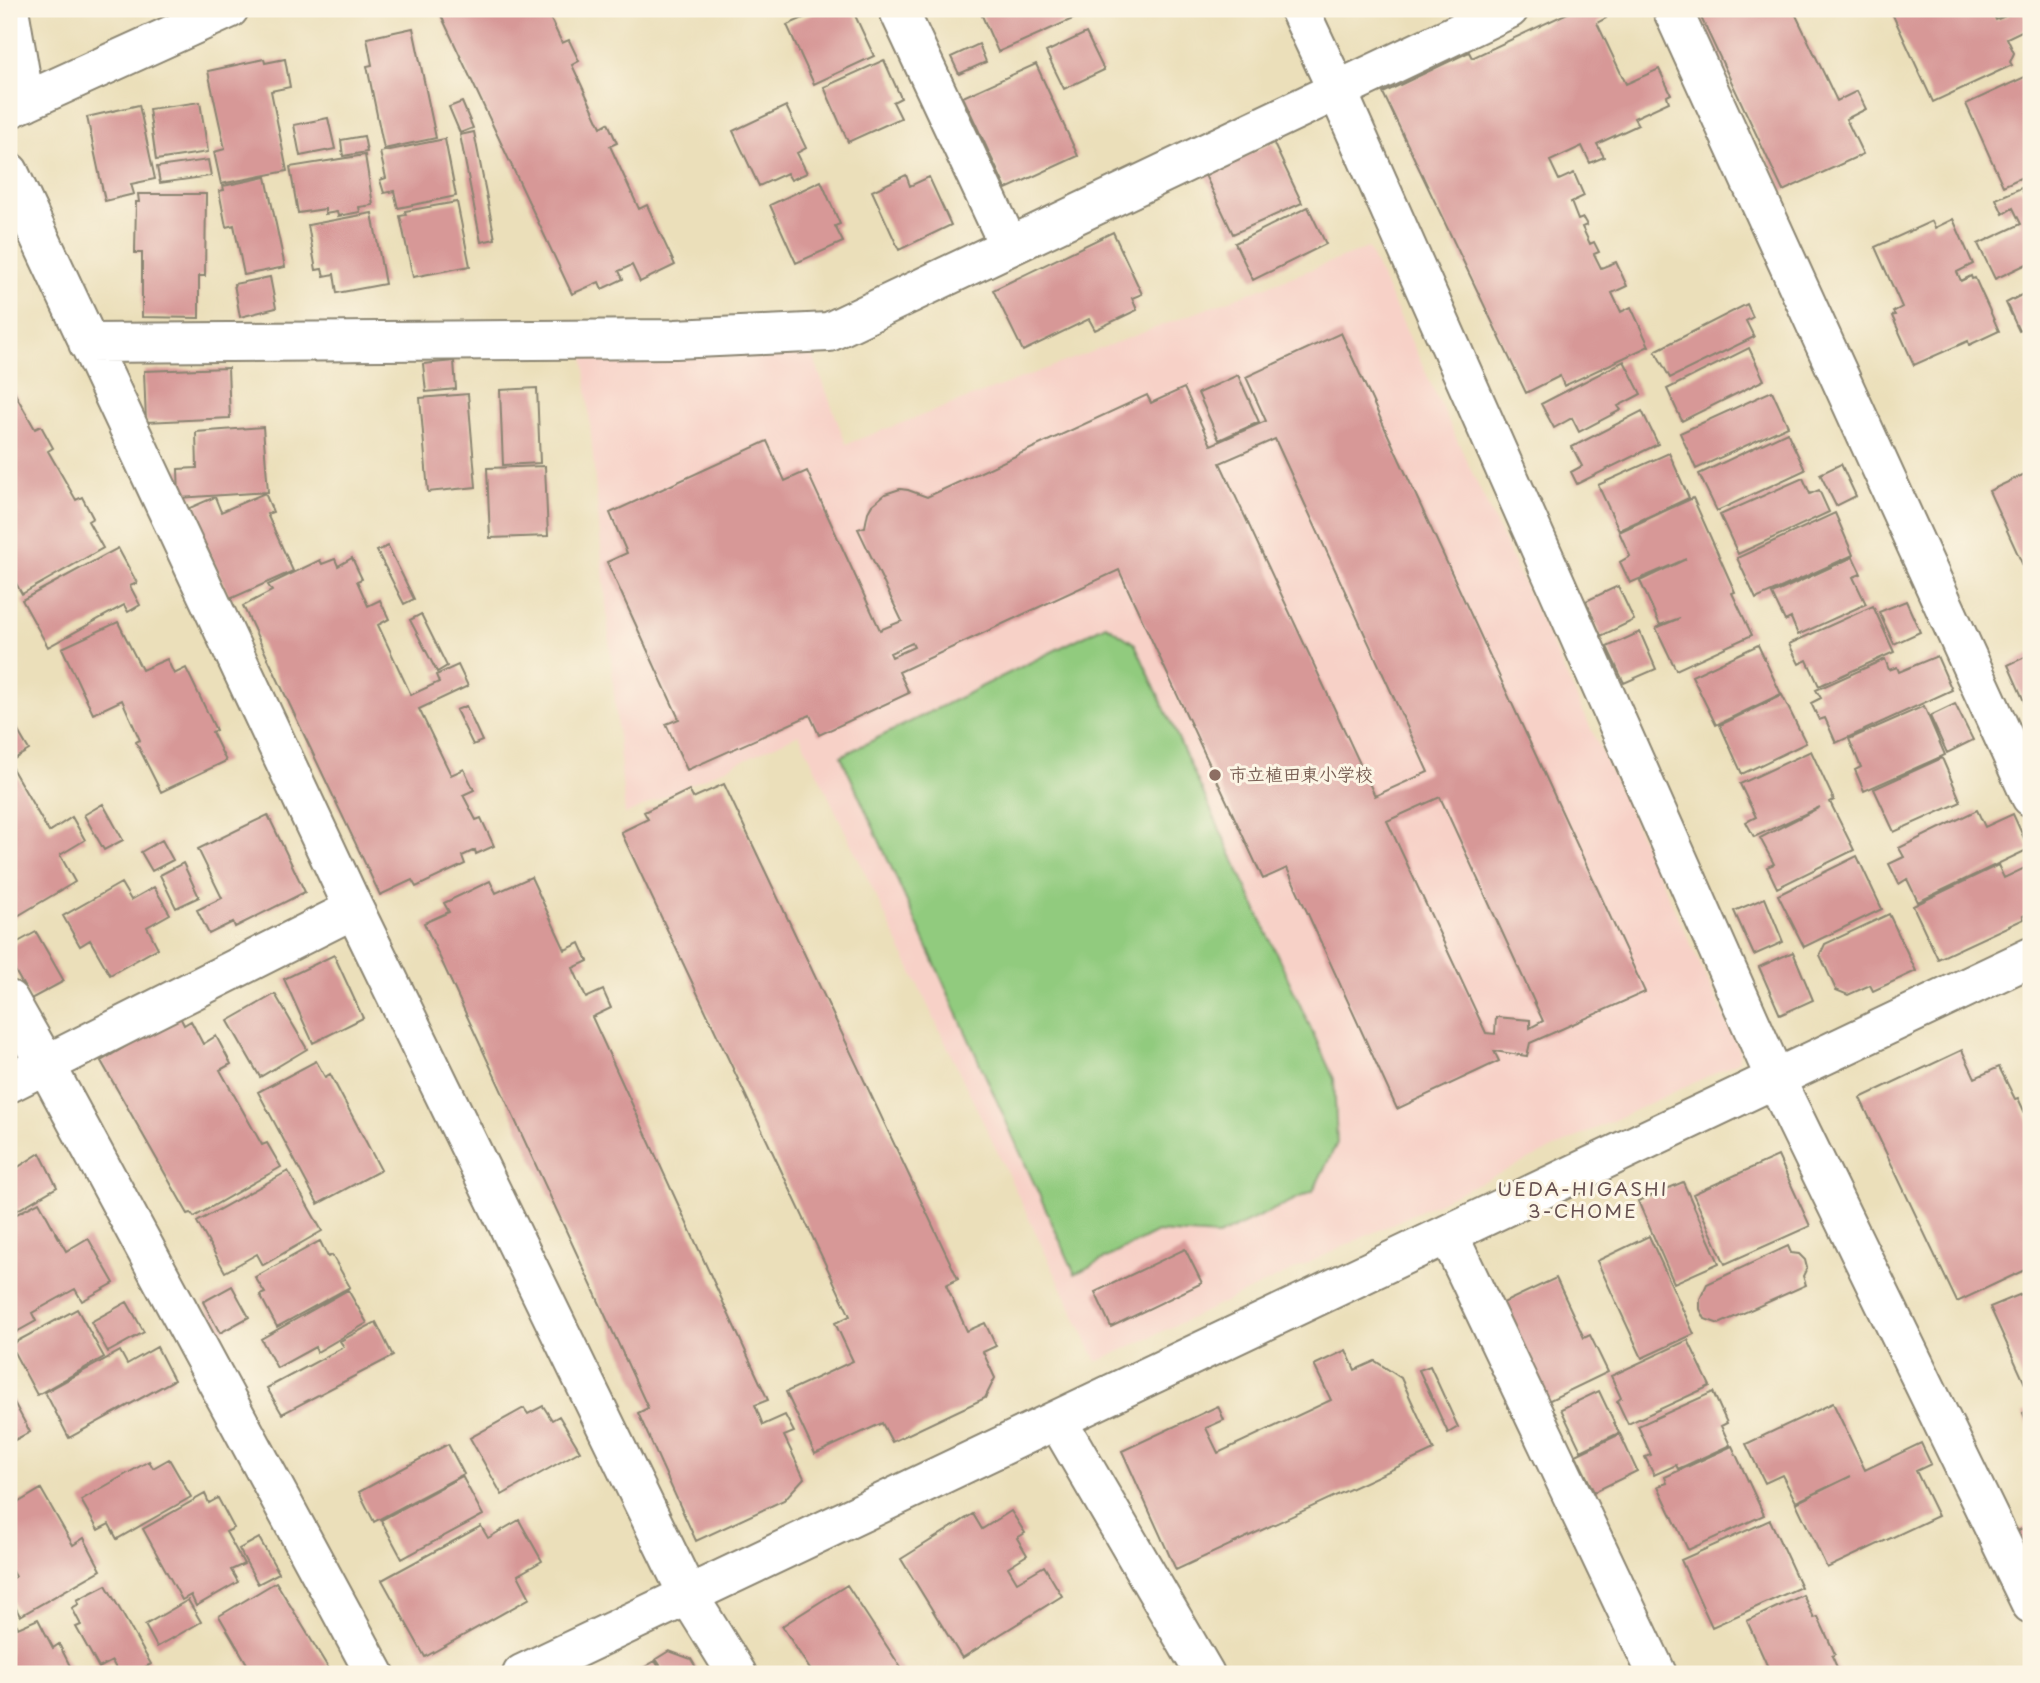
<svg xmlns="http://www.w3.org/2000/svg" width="2040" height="1683" viewBox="0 0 2040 1683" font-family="'Playpen Sans','Klee One',sans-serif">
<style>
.built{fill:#f7d1c7}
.green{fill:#91cb7e;stroke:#5e7b54;stroke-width:2}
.building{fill:#d79897;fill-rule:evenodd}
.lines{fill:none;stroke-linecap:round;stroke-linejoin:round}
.minor-casing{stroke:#8b8572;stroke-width:42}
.minor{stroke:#fff;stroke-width:38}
.education-dot{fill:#8d6e63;stroke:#fcf5e5;stroke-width:2.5}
.labels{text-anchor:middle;stroke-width:6;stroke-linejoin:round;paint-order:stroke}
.education-label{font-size:18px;font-weight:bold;fill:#785e54;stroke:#fcf5e5;text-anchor:start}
.neighbourhood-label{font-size:19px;letter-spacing:2px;fill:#675151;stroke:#fcf5e5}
</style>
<rect width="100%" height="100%" fill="#fcf5e5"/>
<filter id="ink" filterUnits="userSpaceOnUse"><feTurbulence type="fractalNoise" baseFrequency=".0143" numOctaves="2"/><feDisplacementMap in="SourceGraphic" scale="14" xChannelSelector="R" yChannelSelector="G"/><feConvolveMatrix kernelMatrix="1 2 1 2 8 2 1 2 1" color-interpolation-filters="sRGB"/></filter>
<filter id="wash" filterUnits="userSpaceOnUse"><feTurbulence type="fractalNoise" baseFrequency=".00686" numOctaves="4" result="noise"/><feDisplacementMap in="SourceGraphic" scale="28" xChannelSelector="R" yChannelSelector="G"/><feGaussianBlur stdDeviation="1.57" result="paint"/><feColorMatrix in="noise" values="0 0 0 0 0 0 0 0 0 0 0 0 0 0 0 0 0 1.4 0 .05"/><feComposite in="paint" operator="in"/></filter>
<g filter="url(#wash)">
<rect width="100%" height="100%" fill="#ebdfba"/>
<path class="built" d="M1368,248l372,802 -2,12 -641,300 -298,-628 -174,81 -41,-458 225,-12 37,99z"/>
<path class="green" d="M1106,625l29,19 199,435 3,64 -24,48 -95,45 -61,-4 -82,42 -234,-518z"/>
<g id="blocks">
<path class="building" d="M438,9h108l16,34 7,-3 10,21 -7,4 29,62 7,-4 9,20 -7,3 29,63 8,-4 28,60 -35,17 -8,-17 -13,6 4,8 -21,10 -3,-7 -27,12z
M824,9h28l22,47 -60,28 -27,-59z
M979,9h92l4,9 -77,34z
M1576,9h26l4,9 -9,5 29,61 33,-15 12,25 -4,2 2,6 -35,16 4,7 -41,19 7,13 -14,6 -8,-17 -32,15 9,19 15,-7 10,23 -13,6 7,18 5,-2 4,7 -5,2 8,17 4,-2 5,10 -5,2 7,14 15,-6 11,24 -15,7 9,19 10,-5 18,39 -85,40 -4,-10 -34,17 -143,-300 86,-41 3,6z
M1697,9h96l44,92 20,-10 9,18 -20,10 17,35 -80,37z
M1890,9h101l5,11 26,-11 8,18 -23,11 7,15 -4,9 2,3 -79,37z
M413,28l23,110 -52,11 -17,-83 5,-1 -5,-27z
M1086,33l18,37 -40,19 -18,-37z
M979,44l7,18 -27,12 -8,-17z
M264,59l1,4 20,-4 5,28 -19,4 16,80 -66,13 -7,-32 11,-3 -17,-78z
M884,60l17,38 -8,4 8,16 -53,24 -24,-55z
M1036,64l42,92 -72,33 -43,-92z
M2029,75l2,5v93l-28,13 -37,-82z
M200,102l8,50 -52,8 -7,-51z
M462,102l11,26 -13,5 -11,-26z
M139,105l16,74 -24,5 3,10 -29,7 -18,-84z
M786,106l20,42 -9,5 10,20 -16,7 -4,-7 -28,13 -26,-55z
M328,118l7,31 -35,7 -6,-31z
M474,132l21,107 -14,3 -21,-107z
M364,136l3,16 -24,4 -2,-16z
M445,139l11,57 -58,12 -4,-17 -10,2 -4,-13 6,-2 -6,-26z
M1273,142l29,61 -69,31 -28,-59z
M365,155l8,50 -14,2 1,5 -22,4 -1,-4 -12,2v-5l-27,4 -8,-46z
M208,160l3,16 -51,7 -3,-16z
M906,175l4,11 19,-9 22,48 -52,25 -27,-59z
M266,177l19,90 -41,8 -10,-50 -8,2 -7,-36 5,-1 -1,-4z
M821,181l19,43 -5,2 8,16 -47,21 -26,-58z
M2021,188l7,13 3,-1v62l-36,17 -17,-35 43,-20 -8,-16 -10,6 -7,-15z
M138,194h68l-1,82h-6v42l-57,-1v-64h-7l1,-51h3z
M457,202l13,64 -57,11 -13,-61 6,-1 -1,-4z
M1308,207l18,37 -73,36 -18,-37z
M372,213l13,71 -48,9 -3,-19 -10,2 -2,-7 -6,1 -8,-45z
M1953,219l20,45 -16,8 4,9 10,-5 1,3 3,-1 24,53 -30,14 -1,-4 -54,24 -22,-49 3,-1 -2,-3 9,-5 -27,-60 57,-26 3,7z
M1113,232l29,62 -10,4 5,12 -42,20 -6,-11 -66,32 -30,-61z
M270,277l6,31 -36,9 -6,-33z
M2031,290v36l-12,5 -13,-28z
M1747,304l6,13 -7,4 8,16 -84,41 -15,-27z
M1341,333l304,659 -115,51 -3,13 -33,-5 5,10 -102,48 -110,-241 -24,11 -144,-309 -220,102 10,21 -90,42 -9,-20 -123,55 -21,-46 13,-5 -72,-157 20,-9 -17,-40 157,-72 18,40 22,-10 73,159 22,-9 -44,-92 7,-2 3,-15 4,-7 13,-11 15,-5 8,1 19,7 220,-102 4,8 33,-15 27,57 55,-24 -20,-44zM1275,439l153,333 -53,24 -155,-333zM912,643l2,4 -22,10 -2,-4zM1440,797l103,224 -13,7v-8l-34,-3 -1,17 -9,-1 -99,-212z
M1749,348l15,32 -82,41 -15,-32z
M454,361l2,28 -30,3 -3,-28z
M1624,361l17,33 -23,12 3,4 -42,22 -7,-14 -18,10 -13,-24z
M228,368l2,50 -84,4 -2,-51z
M1238,375l21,47 -40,18 -21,-47z
M9,383l26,46 6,-3 12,22 -5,3 28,49 6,-3 11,21 -5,3 15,27 -81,46 -13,-23z
M537,388l3,75 -37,2 -3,-75z
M1772,391l16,35 -92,43 -16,-36z
M468,394l8,93 -48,5 -8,-94z
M1642,411l16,33 -81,40 -6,-12 11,-6 -10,-19z
M263,427l5,65 -89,6 -1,-29 19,-1 -1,-36z
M1787,432l18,38 -88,41 -18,-37z
M1669,453l20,45 -70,32 -21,-45z
M1841,464l15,32 -20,10 -16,-32z
M545,466l3,70 -58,2 -3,-70z
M2031,471v112l-42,-92z
M1803,478l7,16 9,-4 10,22 -91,42 -18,-39z
M265,493l8,19 -6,2 26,57 -63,28 -27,-60 -5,2 -13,-31 30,-13 6,15z
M1693,498l42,94 -3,1 20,42 -76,35 -20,-42 24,-10 -20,7 -20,-44 46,-22 -56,24 -10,-21 10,-6 -11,-24z
M1835,513l18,42 -97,44 -19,-41z
M388,546l26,53 -10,5 -27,-53z
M118,548l19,35 -7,3 10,19 -12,7 -4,-7 -76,42 -26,-47z
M1853,557l8,17 -8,3 13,27 -68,31 -7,-17 -6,3 -13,-27z
M352,558l10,21 -5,2 11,25 12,-6 9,19 -11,6 33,70 28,-13 -3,-7 22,-10 10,21 -49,23 32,66 13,-6 10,21 -11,5 13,25 5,-2 13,28 -18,8 -1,-4 -13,6 3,8 -49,23 -4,-7 -32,15 -137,-289 29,-15 -4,-6 52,-25 2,4 13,-5 3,7z
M1618,586l16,34 -33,16 -15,-35z
M1906,601l14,31 -26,12 -15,-32z
M1873,606l21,46 -75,34 -12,-26 -8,4 -10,-20z
M421,614l26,52 -10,6 -27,-52z
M118,622l24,48 25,-11 7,15 12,-6 30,62 -4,2 14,29 -65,31 -25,-50 4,-2 -18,-40 -29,14 -31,-66z
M1640,632l16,37 -32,14 -17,-36z
M1758,645l23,49 -65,31 -24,-49z
M2031,654v63l-23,-52z
M1937,656l15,34 -116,53 -11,-25 -6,2 -8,-17 10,-5 -5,-8 69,-31 4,11 8,-3 2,5z
M1782,695l24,48 -64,31 -22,-49z
M1955,704l18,36 -26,13 -17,-37z
M466,706l16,35 -9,4 -17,-35z
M1924,706l21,49 -81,36 -9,-21 6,-3 -12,-28z
M9,716l20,34 -20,12z
M1811,751l23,49 -4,2 24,48 -77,38 -10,-21 7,-3 -14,-26 60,-31 -66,30 -8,-15 10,-5 -16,-33z
M1942,758l19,44 -67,30 -20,-43z
M9,763l40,69 23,-15 13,23 -25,15 15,27 -66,39z
M724,784l234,495 -12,6 21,46 18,-8 11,23 -13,6 12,26 -10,20 -93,44 -10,-19 -67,31 -29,-62 67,-31 -18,-38 15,-7 -229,-484 27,-13 -4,-7 45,-22 4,8z
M103,804l20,36 -19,10 -20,-35z
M1977,810l8,17 28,-13 16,35 -111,53 -11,-23 -8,5 -10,-20 15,-7 -5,-9z
M268,815l37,77 -70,35 -2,-5 -24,12 -12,-24 25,-12 -24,-49z
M162,840l11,20 -21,11 -11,-19z
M1857,856l25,53 -78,38 -26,-52z
M183,863l16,34 -23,11 -16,-33z
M1998,865l6,13 27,-13v47l-8,4 1,3 -86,40 -25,-53z
M531,877l34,73 15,-7 8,18 -15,7 13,30 17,-8 8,18 -19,9 176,383 -13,5 8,20 22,-10 9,17 -10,4 20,42 -20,22 -88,41 -58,-128 10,-5 -224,-485 25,-11 -5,-9 46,-22 6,12z
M121,883l10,17 23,-13 16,27 -23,13 11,21 -48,27 -20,-35 -10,6 -17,-30z
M1765,898l18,44 -29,13 -20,-44z
M1889,914l27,57 -43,20 -3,-6 -22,10 -12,-5 -16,-35 5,-11z
M36,932l28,49 -33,18 -22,-39v-13z
M1793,952l20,48 -33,15 -21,-48z
M334,955l29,63 -50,25 -29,-64z
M275,994l32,55 -47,28 -32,-56z
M179,1015l5,10 7,-4 12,23 13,-8 15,28 -11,6 42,75 5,-2 14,24 -87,50 -3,-4 -3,1 -87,-153z
M1962,1050l13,28 24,-11 16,32 3,-1 13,28v141l-74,35 -97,-204z
M316,1061l9,16 5,-3 51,96 -63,34 -60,-112z
M40,1153l17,34 -48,28v-50l3,6z
M1778,1156l32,70 -85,38 -32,-70z
M288,1171l34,60 -59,34 -6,-11 -32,18 -28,-50z
M1683,1182l36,81 -45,20 -36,-82z
M39,1202l27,49 22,-13 26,45 -32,18 -7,-12 -43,24 4,8 -27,15v-118z
M1649,1236l45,98 -52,24 -45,-97z
M320,1241l8,16 4,-2 18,32 -73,40 -17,-32 5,-2 -10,-16z
M1788,1246l3,7 8,1 6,6 2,8 -4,8 3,9 -87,39 -14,-5 -5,-10v-10l7,-15z
M1185,1249l17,34 -91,44 -16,-35z
M1556,1278l28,60 6,-3 18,37 -60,29 -47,-97z
M232,1286l17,31 -29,16 -17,-31z
M348,1290l19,33 -50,29 -2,-5 -38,21 -16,-29z
M2031,1290v91l-6,3 -35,-77z
M127,1302l17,30 -36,20 -17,-30z
M77,1309l27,48 -67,38 -27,-50z
M376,1322l17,34 -111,58 -15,-26 77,-41 -4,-6z
M1688,1340l22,46 -82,38 -11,-23 4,-3 -10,-22z
M157,1347l17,33 -105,58 -24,-46 75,-41 7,13z
M1346,1350l9,20 20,-9 26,17 33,72 -258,120 -54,-119 96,-45 6,14 -18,8 12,25 113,-53 -17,-35z
M1430,1366l28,61 -10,6 -29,-63z
M1599,1391l20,42 -38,18 -20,-42z
M1713,1392l14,31 -6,3 9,19 -52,24 -2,-4 -22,10 -9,-18 6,-2 -13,-29z
M9,1393l21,39 -21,11z
M1833,1403l32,67 56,-27 10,21 -15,7 22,45 -111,52 -31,-65 55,-27 -55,26 -14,-27 -17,8 -19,-39z
M543,1406l9,14 7,-4 21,35 -78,44 -32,-57 54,-30 4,6z
M2031,1409v22l-8,-18z
M1620,1434l17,37 -43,21 -18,-37z
M448,1444l16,30 -90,48 -15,-30z
M1732,1446l32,69 -76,35 -30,-64 9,-3 -2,-6z
M169,1459l22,38 -74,42 -8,-15 -11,6 -17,-30 68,-39 4,7z
M462,1476l21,39 -81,44 -21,-39z
M41,1489l32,56 11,-7 17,32 -81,46 -11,-21v-14l6,-4 -6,-11v-58z
M205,1494l4,9 9,-5 16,30 -8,4 18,32 -13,6 7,12 -42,24 -5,-11 -9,5 -39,-71z
M1011,1511l14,22 -8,5 10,17 -19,12 9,15 27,-16 18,30 -100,62 -61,-99 72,-45 9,15z
M519,1520l23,41 -24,14 12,23 -105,59 -43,-77 99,-54 7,12z
M1770,1520l31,67 -89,40 -31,-67z
M2031,1525v35l-14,-29z
M259,1538l20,35 -21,11 -19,-35z
M276,1582l56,92h-79l-34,-58z
M106,1585l45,79 -19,10h-13l-7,-13 -13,7 -23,-41 5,-2 -9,-17 7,-4 -2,-4z
M847,1585l58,89h-92l-31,-48z
M1803,1595l11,23 4,-1 17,37 -3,2 8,18h-69l-24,-53z
M188,1600l13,22 -44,25 -12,-22z
M38,1619l15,29 6,-4 15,30h-65v-44l8,-5 1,3z
M669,1651l22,8 9,15h-34l-10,-15z
M655,1661l8,13h-30z"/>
</g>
</g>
<g filter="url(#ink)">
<use href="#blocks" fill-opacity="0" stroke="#8b8572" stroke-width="2"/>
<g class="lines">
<defs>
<path id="minor" d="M9,9l16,93
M898,9l111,237
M1299,9l38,81 438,988 256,526
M1672,9l359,788
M9,109l220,-100
M9,172l345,737 334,686 49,79
M88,343l587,-4 154,-7 680,-323
M9,1000l37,65 329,609
M9,1083l345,-174
M1448,1234l209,440
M1057,1420l148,254
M522,1674l1509,-717"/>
</defs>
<use href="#minor" class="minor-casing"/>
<use href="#minor" class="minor"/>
</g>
</g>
<circle class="education-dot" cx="1215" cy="775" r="7"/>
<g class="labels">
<g class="education-label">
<text x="1229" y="781">市立植田東小学校</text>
</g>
<g class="neighbourhood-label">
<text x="1583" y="1196">UEDA-HIGASHI<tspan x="1583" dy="22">3-CHOME</tspan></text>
</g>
</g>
<rect width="2040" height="1683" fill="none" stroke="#fcf5e5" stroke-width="35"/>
</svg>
